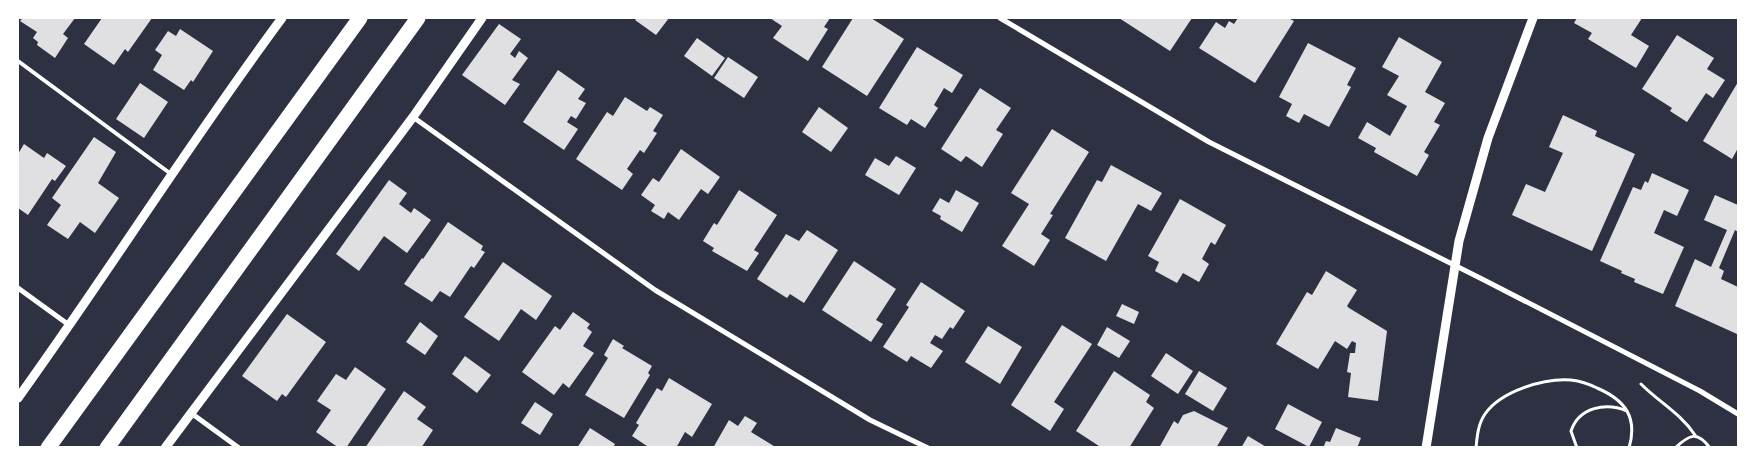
<svg xmlns="http://www.w3.org/2000/svg" width="1756" height="465" viewBox="0 0 1756 465" font-family="'Asap Condensed',sans-serif">
<style>
.building{fill:#e0e0e3}
.lines{fill:none;stroke-linecap:round;stroke-linejoin:round}
.path{stroke:#fff;stroke-width:3}
.service{stroke:#fff;stroke-width:4}
.minor{stroke:#fff;stroke-width:5}
.tertiary{stroke:#fff;stroke-width:9}
.motorway{stroke:#fff;stroke-width:15}
</style>
<rect width="100%" height="100%" fill="#2d3142"/>
<path class="building" d="M23,18h52l-12,16 5,4 -13,20 -18,-13 1,-3 -5,-4 4,-6 -17,-11z
M102,18h50l-24,34 -3,-3 -11,16 -30,-21z
M637,18h32l-13,17 -21,-15z
M770,18h60l-6,9 4,2 -20,32 -35,-23 9,-12z
M853,18h18l33,21 -37,57 -45,-29z
M1119,18h73l-22,33z
M1238,18h50l6,3 -39,62 -56,-35 17,-26 9,6 4,-7 5,3z
M1577,18h65l-11,17 18,11 -13,22 -48,-29 4,-6 -18,-10z
M499,24l22,15 -11,15 5,4 4,-7 9,7 -16,22 8,4 -15,21 -43,-30z
M180,29l33,22 -20,31 -2,-2 -7,10 -31,-20 9,-15 -7,-5 13,-19 8,5z
M1677,35l37,23 -7,11 18,11 -12,18 -7,-5 -19,29 -17,-11 2,-3 -30,-19z
M1399,37l43,25 -17,30 20,11 -11,19 6,3 -16,27 5,3 -12,21 -43,-24 2,-4 -18,-10 9,-16 23,14 17,-30 -20,-11 12,-19 -17,-9z
M697,38l28,20 -13,18 -28,-20z
M1308,43l48,25 -9,17 4,2 -22,40 -25,-13 -5,9 -13,-7 6,-12 -13,-7z
M917,47l46,28 -11,18 -8,-5 -10,17 4,3 -13,20 -14,-9 -4,6 -28,-17z
M728,57l30,20 -14,21 -30,-20z
M558,70l27,19 -7,10 8,4 -10,16 -5,-3 -4,6 11,7 -14,21 -41,-28z
M1738,82v69l-1,-1 -5,9 -29,-18z
M140,83l28,19 -24,36 -28,-19z
M980,88l31,20 -15,22 7,4 -21,33 -16,-11 -5,6 -20,-13z
M625,97l22,14 3,-4 13,8 -10,16 4,2 -13,20 -4,-3 -13,19 6,5 -11,16 -46,-31 31,-47 6,4z
M819,107l29,21 -17,24 -29,-20z
M1563,115l34,16 -2,5 40,18 -43,97 -80,-36 14,-31 19,8 18,-39 -14,-6z
M1052,129l37,23 -39,62 3,1 -12,19 9,6 -16,26 -32,-20 27,-42 -18,-11z
M94,137l22,15 -18,31 21,15 -24,35 -15,-11 -12,17 -21,-14 14,-20 -9,-7z
M24,144l20,14 3,-5 19,13 -11,15 -3,-2 -24,36 -10,-7v-54z
M681,149l39,28 -12,17 -7,-5 -22,31 -11,-8 -4,7 -13,-8 4,-6 -14,-10 12,-17 6,4z
M896,156l20,12 -17,27 -34,-20 10,-17 14,8z
M1111,165l51,28 -11,18 -13,-7 -32,57 -41,-23 32,-58 5,2z
M1652,173l37,17 -12,26 -13,-6 -10,23 30,14 -21,47 -29,-12 1,-3 -14,-6 1,-2 -22,-10 33,-74 8,3 4,-9 3,2z
M389,180l18,13 -8,11 12,9 3,-5 17,12 -24,33 -23,-17 -25,35 -23,-17z
M739,190l38,25 -23,35 5,3 -12,18 -35,-20 2,-3 -11,-7 11,-18 3,2z
M956,190l23,13 -17,29 -22,-13 1,-3 -9,-5 8,-13 9,5z
M1715,195l23,10v27l-3,-2 -16,38 5,3 -3,8 17,8 -1,47 -62,-28 20,-47 16,8 16,-37 -23,-10z
M1180,199l46,26 -11,20 -4,-3 -9,17 7,5 -10,18 -16,-9 -6,10 -22,-12 4,-9 -11,-6z
M448,222l35,24 -2,4 4,2 -11,16 -3,-2 -21,31 -10,-6 -8,11 -28,-18 18,-26 1,1z
M807,230l31,20 -34,53 -14,-9 -3,4 -30,-19 29,-45 13,7z
M854,261l42,28 -20,31 7,4 -12,18 -49,-32z
M503,262l49,34 -16,24 -15,-11 -22,32 -35,-24z
M1326,271l31,19 -10,16 2,2 38,23 -9,70 -30,-4 3,-24 -4,-1 3,-19h5l1,-10 -4,-2 -5,8 -12,-8 -17,28 -42,-25 31,-52 5,3z
M921,282l44,29 -12,18 -3,-2 -8,12 -7,-4 -5,8 13,8 -12,17 -20,-12 -4,6 -24,-15 26,-40 -3,-2z
M1122,304l17,8 -5,12 -18,-8z
M573,312l17,12 -3,4 5,4 -9,14 11,7 -25,35 -6,-5 -9,12 -32,-23 33,-46 5,4z
M287,314l39,28 -40,55 -4,-3 -5,7 -35,-25z
M420,322l18,14 -13,19 -19,-13z
M1062,325l30,19 -38,58 10,7 -14,22 -39,-26z
M988,326l34,21 -22,37 -35,-22z
M1107,327l23,14 -11,17 -22,-13z
M613,339l11,7 -2,2 30,18 -4,7 2,2 -26,43 -39,-23 23,-37 -4,-3z
M1166,353l27,18 -15,23 -27,-18z
M465,356l26,19 -14,18 -25,-19z
M355,367l31,22 -40,59h-7l-23,-16 15,-22 -14,-9 19,-27 10,6z
M1114,371l36,24 -4,7 8,6 -25,40h-27l-26,-17z
M1199,371l28,17 -14,23 -28,-17z
M669,378l43,26 -20,33 -7,-5 -9,16h-26l-18,-12 7,-11 -3,-2 21,-35 5,3z
M404,391l22,16 -9,12 16,11 -12,18h-56z
M535,402l18,12 -13,21 -19,-12z
M1288,404l34,18 -13,25 -34,-18z
M1194,411l34,17 -12,20h-57l15,-27 4,3 5,-9z
M745,416l12,7 -6,9 26,16h-64l16,-28 9,6z
M590,428l25,16 -2,4h-36z
M1336,428l25,10 -4,10h-34l3,-7 4,1z
M1248,436l20,12h-27z"/>
<g class="lines">
<path class="path" d="M1641,384c18,18 40,30 54,51
M1476,448c1,-11 2,-24 9,-34 16,-23 59,-36 86,-34 9,1 18,4 26,8 28,12 41,29 32,60
M1577,448l-6,-17c8,-24 35,-29 56,-20
M1675,448c15,-14 22,-17 35,0"/>
<path class="service" d="M18,61l153,113"/>
<path class="minor" d="M1000,18l209,124 275,138 216,111 38,23
M413,117l242,173 215,130 58,28
M18,288l51,37
M191,413l48,35"/>
<path class="tertiary" d="M18,398c90,-125 172,-256 264,-380
M165,448l248,-331 69,-99
M1426,448l33,-207 29,-103 45,-120"/>
<path class="motorway" d="M48,448l312,-430
M107,448l311,-430"/>
</g>
<rect width="1756" height="465" fill="none" stroke="#ffffff" stroke-width="38"/>
</svg>
